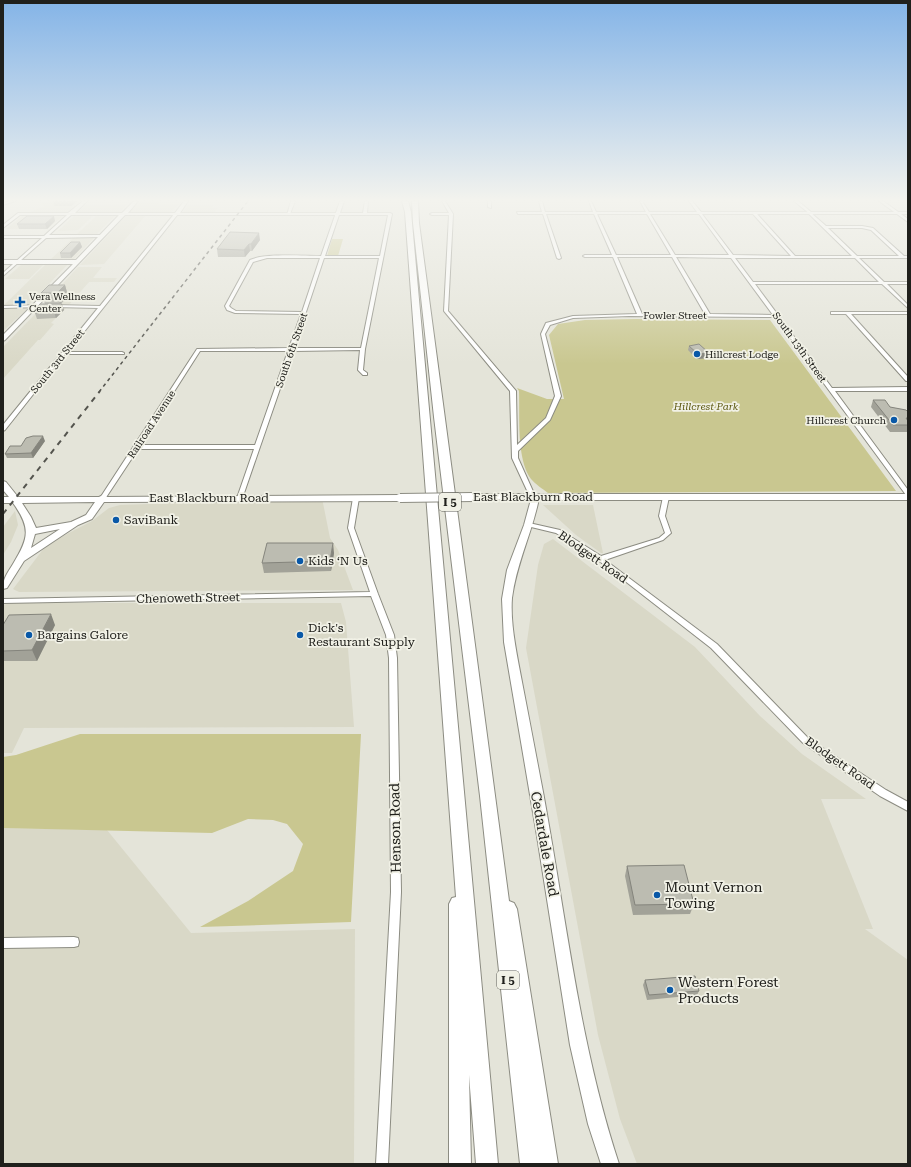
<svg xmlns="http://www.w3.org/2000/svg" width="911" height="1167" viewBox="0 0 911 1167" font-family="'Roboto Serif',serif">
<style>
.built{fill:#d9d8c7}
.green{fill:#c9c790}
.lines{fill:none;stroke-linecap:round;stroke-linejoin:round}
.street-casing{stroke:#8c8c82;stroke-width:2}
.secondary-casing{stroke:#8c8c82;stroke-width:2}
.highway-casing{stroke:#8c8c82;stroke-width:2}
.street{fill:#fff;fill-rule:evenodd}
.secondary{fill:#fff;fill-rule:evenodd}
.highway{fill:#fff;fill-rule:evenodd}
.rail-far1{stroke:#54544e;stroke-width:1.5;stroke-dasharray:3.5 3.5;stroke-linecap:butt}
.rail{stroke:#54544e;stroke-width:2;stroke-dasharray:5.5 5.5;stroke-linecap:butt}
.secondary-bridge-casing{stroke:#8c8c82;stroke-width:10;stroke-linecap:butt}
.secondary-bridge{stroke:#fff;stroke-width:8}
.wall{fill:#a2a298}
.shaded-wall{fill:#84847c}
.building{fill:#bcbcb1;stroke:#84847c}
.poi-dot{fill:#0958a7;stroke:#f1f1e6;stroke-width:1.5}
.labels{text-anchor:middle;stroke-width:3.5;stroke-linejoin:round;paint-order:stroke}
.far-poi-label{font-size:10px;fill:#20201c;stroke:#f1f1e6;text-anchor:start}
.far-street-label{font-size:10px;fill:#20201c;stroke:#f1f1e6}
.far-park-label{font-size:10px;font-style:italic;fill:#5b570e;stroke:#f1f1e6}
.shield{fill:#f1f1e6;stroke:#5f5f59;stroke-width:1}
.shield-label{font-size:11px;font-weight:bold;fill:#20201c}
.street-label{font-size:12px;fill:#20201c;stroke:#f1f1e6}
.poi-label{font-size:12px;fill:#20201c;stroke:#f1f1e6;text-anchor:start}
.near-street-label{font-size:14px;fill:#20201c;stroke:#f1f1e6}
.near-poi-label{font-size:14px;fill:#20201c;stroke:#f1f1e6;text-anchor:start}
</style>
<rect width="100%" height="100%" fill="#e4e4d9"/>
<path class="built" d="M46,201h34l-15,13h-40l20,-8 -5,-1z
M141,201h20l-3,3h20l-7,8h-41z
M127,204l-7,8h-42l8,-7z
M188,205h25l-1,3h6l-3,4h-32z
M64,215l-15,13 -43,1 16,-13z
M116,215l-19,19h-20l19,-18z
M127,215h19l-42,49 -24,1z
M74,216h19l-15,14 -20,1z
M73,238h21l-21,22h-23z
M46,264h22l-39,41h-25z
M21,265h22l-14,14h-24z
M78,267h24l-9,11h24l-3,4h-25l-20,23h-26z
M3,308h25l-25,23z
M41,308h25l-15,15 3,1 -14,16h-2l-35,39v-32z
M322,498l8,40 8,12 15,40 -334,2 -6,-3 31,-41 21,-13 27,-14 17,-13 11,-3z
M543,505h50l10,48h-2l-25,-18z
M15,511l3,14 -7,17 -8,13v-28z
M553,539l142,108 65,69 42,38 64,45h-45l52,130h-8l43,31v204h-271l-17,-45 -22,-84 -72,-387 12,-83 6,-21z
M10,603h331l5,19 8,105 -330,1 -12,25h-9v-148z
M3,828l104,2 84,103 164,-4 -1,235h-351z"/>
<path class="green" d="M332,239h11l-5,17h-11z
M636,319l134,1 126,171 -348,2c-5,-4 -13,-9 -17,-14 -15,-20 -11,-64 -12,-88l-2,-3 30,11h17l-15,-64 9,-11 27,-4z
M80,734h281l-10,188 -151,5 48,-26 45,-30 10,-27 -16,-20 -14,-4 -25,-1 -36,14 -209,-5v-71l13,-2z"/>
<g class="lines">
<defs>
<path id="street" d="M10,201h5l-12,4v-2z
M291,201h4l-5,13 -3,1z
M340,201h4l-4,12h23l2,-12h3l-1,12h23l2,1 -27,135 -2,21 4,3v2h-4l-5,-5 2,-20 -67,1 -51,148h-4l-1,-1 17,-49h-116l-33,50h-4l-1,-1 97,-149 92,-1 12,-34 -66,-1 -8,-3 -2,-4 25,-46c15,-7 53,-4 71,-4zM339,215h49l-8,41h-55zM267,258h53l-18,54 -66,-1 -5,-3 -2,-2 24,-44zM324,258h55l-18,90h-67zM200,351h88l-33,94h-115z
M442,201h3l8,13 -5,97 68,80 1,54 29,-27 9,-22 -14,-62 5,-11 27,-7 64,-2 -24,-57h-28l-2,-1 2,-1h27l-18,-41h-48l15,44 -2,1 -2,-1 -14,-44h-25l-1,-2h25l-3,-11h3l3,11h48l-4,-11h2l5,11h50l-6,-11h2l7,11h48l-8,-11h3l9,11h109l16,14h36l11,2 31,28h4v2h-49l25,24h24v2h-21l21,21v3l-26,-24h-127l77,104 76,-1v4h-73l73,99v6l-2,-1 -131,-178 -146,-1 -56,2 -23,7 -5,9 16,62 -11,24 -32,31v7l18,40 -1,1h-4l-19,-41 -2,-67 -66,-80 5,-96h-17l-2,-1 2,-1h17zM597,214h50l24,41h-55zM650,214h49l30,41h-54zM702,214h51l38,42 -58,-1zM757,214h52l43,42h-57zM828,228h34l9,2 28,26h-42zM617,257h55l33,57h-63zM676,257l55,1 42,57 -63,-1zM735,258h120l24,24h-126z
M488,201h3v7l-3,-1z
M879,201h4l25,18v3z
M18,213h53v2l-22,20h52l2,1 -2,1 -55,1 -43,38v-3l39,-35h-39v-2h41l23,-21h-47l-17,13v-3z
M175,213l3,1 -110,138h54l2,1v1h-59l-60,76 -2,1v-6l95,-117 -43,-1 -2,-1v-1l47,1z
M43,305v1l-2,1 -38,1v-2z
M831,312h77v2h-57l57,63v4h-2l-60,-67h-15z
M666,495l3,2 -4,19 6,17 -8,7 -58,20 112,84 92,95 77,51 22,12v9l-28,-15 -77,-53 -92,-95 -113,-88 -42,-27 -29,-7 -1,-1 3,-2 31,7 41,26 58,-18 6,-5 -6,-17 4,-19z
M356,496l3,2 -5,30 24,66 16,41 3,23 4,234 -13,272h-12l15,-272 -2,-234 -3,-23 -15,-39 -368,7v-4l367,-7 -22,-64 5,-30z
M74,937l4,1 1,4 -1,4 -4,1 -71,1v-10z"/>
<path id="secondary" d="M83,201h4l-12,12h47l12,-12h4l-10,12h47l9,-12h4l-8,12h157l2,1 -2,1h-212l-120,125 -2,1v-6l70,-71h-70v-4h73l43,-45h-51v-2z
M794,201h4l13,11h97v2h-98z
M3,481l3,1 12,15h81l4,-2 4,2 293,-2 4,3 -4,3 -296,1 -12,17 -14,6 -54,36 -17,27 -4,1c0,-11 4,-15 10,-25 16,-26 18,-36 0,-61h-10v-6h6l-6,-7zM95,502l-9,13 -15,7 -35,6 -5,-11 -9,-14zM60,529l-29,19 4,-14z
M473,494h435v6h-370v3c-7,32 -22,62 -26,95 -2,26 5,57 10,84 7,36 14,73 21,110 23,124 36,251 76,372h-18l-13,-40 -18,-79 -33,-209 -33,-194 -2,-43 5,-29 17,-45 6,-22 -1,-3 -59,-1 -1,-2z"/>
<path id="highway" d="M402,201h6l3,11 87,952h-22l-7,-89 2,89h-22v-260l3,-6 4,-1 -51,-685z
M412,201h6l1,22 90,678 5,2 3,6 41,255h-38l-40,-368 -46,-379 -21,-194z"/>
</defs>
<use href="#street" class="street-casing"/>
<use href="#secondary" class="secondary-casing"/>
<use href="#highway" class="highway-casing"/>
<use href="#street" class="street"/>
<use href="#secondary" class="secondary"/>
<use href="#highway" class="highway"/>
<path class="rail-far1" d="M99,392l149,-191"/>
<path class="rail" d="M3,514l97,-123"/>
<defs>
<path id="secondary-bridge" d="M400,498l73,-1"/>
</defs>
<use href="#secondary-bridge" class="secondary-bridge-casing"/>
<use href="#secondary-bridge" class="secondary-bridge"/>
</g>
<path class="wall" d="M53,201h24l-6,5h-17z
M55,221l-8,8h-28l-2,-5z
M260,240l-8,11h-2l-5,6h-27l-1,-8z
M80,242l2,5 -11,11h-10l-1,-5z
M65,285l3,11 -7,8 3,6 -8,8 -19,1 -2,-6 1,-1 -1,-3 10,-5 -4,-11z
M689,346l19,12 -11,1 -9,-9z
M873,400l17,7 18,5v20h-18l-19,-25z
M45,441l-12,17h-26l-2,-4 16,-8z
M334,553l-3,18 -67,2 -2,-10z
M3,625h52l-18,36h-34z
M627,866l67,38 -4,10 -57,1 -8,-39z
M645,980l54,11 -2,4 -50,5 -4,-15z"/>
<path class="shaded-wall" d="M69,201h8l-6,5z
M54,216l1,5 -8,8 -2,-5z
M259,233l1,7 -8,11 -1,-7z
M80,242l2,5 -11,11 -1,-5z
M249,244l1,7 -5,6 -1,-7z
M65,285l3,11 -8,8 -3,-11z
M62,304l2,6 -8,8 -2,-6z
M709,353l-1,5 -11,1 1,-5z
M43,436l2,5 -12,17 -2,-5z
M333,543l1,10 -3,18 -1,-10z
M51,614l4,11 -18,36 -5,-11z"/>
<path class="building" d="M27,216h27l-9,8h-28z
M230,232l29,1 -8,11h-2l-5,6 -27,-1z
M71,242h9l-10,11h-10z
M49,285h16l-8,8h-16z
M40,304h22l-8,8 -19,1 4,-4h-4z
M699,344l10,9 -11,1 -9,-8z
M873,400h12l5,7 16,3 2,2v6h-2l2,3v4h-15z
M33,436h10l-12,17 -26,1 5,-8h11l5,-8z
M267,543h66l-3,18 -68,2z
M51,614l-19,36 -29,1v-26l6,-10z
M684,865l10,39 -59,1 -8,-39z
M695,976l4,15 -50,4 -4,-15z"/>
<linearGradient id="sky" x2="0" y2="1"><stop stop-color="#84b4e7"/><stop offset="0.55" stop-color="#f3f3ee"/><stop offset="1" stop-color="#f3f3ee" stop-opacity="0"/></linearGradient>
<rect width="911" height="364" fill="url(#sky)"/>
<g class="poi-dot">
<path d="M18 296h4v4h4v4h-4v4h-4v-4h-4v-4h4z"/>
<circle cx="697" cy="354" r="4"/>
<circle cx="894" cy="420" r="4"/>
<circle cx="116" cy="520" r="4"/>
<circle cx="300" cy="561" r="4"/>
<circle cx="29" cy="635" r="4"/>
<circle cx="300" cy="635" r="4"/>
<circle cx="657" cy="895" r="4"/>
<circle cx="670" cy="990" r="4"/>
</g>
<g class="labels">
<g class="far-poi-label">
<text x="29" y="300">Vera Wellness<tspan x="29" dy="12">Center</tspan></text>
<text x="705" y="358">Hillcrest Lodge</text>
<text x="886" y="424" text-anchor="end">Hillcrest Church</text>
</g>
<g class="far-street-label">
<text x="675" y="319">Fowler Street</text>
<text transform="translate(800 347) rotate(54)" y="4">South 13th Street</text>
<text transform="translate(291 350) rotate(-71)" y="4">South 6th Street</text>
<text transform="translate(57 361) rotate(-51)" y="4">South 3rd Street</text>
<text transform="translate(151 424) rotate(-57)" y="4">Railroad Avenue</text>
</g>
<g class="far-park-label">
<text x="706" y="410">Hillcrest Park</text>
</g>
<g class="shield">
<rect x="439" y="493" width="22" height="18" rx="3"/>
<rect x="497" y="971" width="22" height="18" rx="3"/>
</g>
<g class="shield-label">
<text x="450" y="506">I 5</text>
<text x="508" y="984">I 5</text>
</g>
<g class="street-label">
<text x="533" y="501">East Blackburn Road</text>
<text x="209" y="502">East Blackburn Road</text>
<text transform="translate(593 557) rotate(35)" y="4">Blodgett Road</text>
<text transform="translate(188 598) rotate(-1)" y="4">Chenoweth Street</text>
<text transform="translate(840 763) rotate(35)" y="4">Blodgett Road</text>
</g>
<g class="poi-label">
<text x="124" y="524">SaviBank</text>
<text x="308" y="565">Kids ‘N Us</text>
<text x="308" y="632">Dick's<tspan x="308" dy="14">Restaurant Supply</tspan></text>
<text x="37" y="639">Bargains Galore</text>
</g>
<g class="near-street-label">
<text transform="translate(395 828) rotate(-91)" y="5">Henson Road</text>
<text transform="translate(545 844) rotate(80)" y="5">Cedardale Road</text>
</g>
<g class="near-poi-label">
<text x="665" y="892">Mount Vernon<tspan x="665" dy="16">Towing</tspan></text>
<text x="678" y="987">Western Forest<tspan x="678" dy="16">Products</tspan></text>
</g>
</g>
<rect width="911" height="1167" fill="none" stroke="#20201c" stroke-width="8"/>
</svg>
